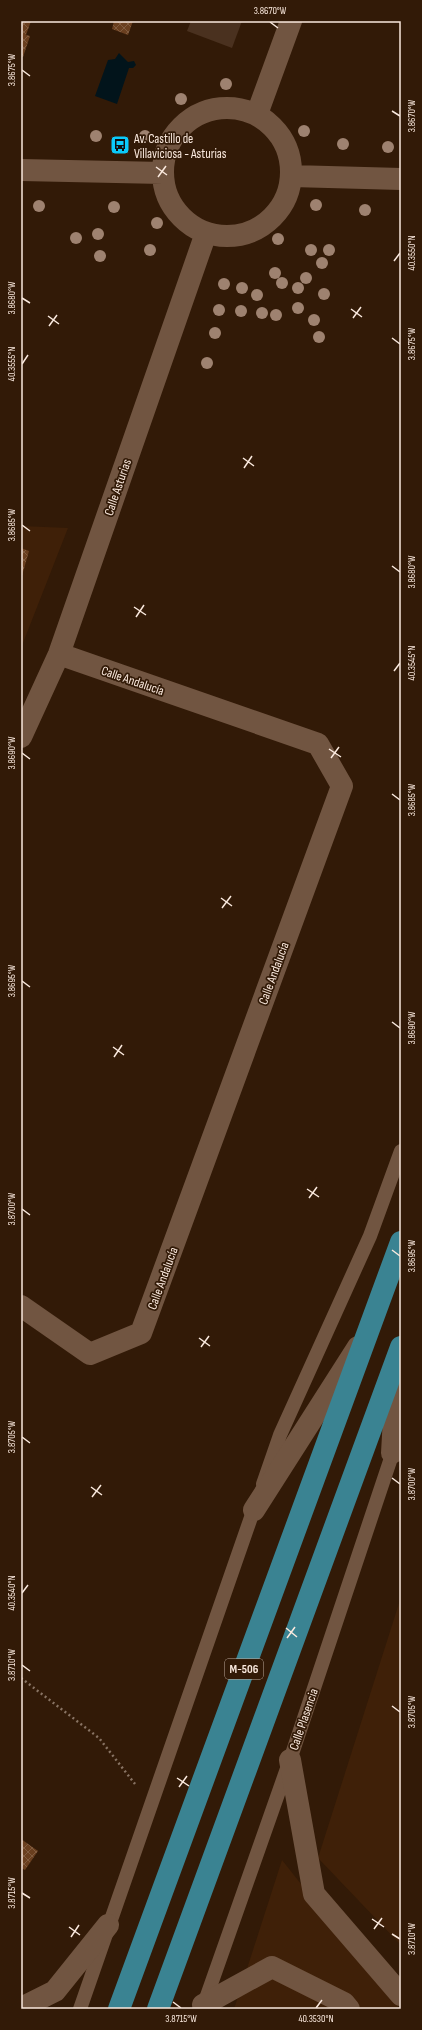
<svg xmlns="http://www.w3.org/2000/svg" width="422" height="2030" viewBox="0 0 422 2030" font-family="'Sofia Sans Condensed',sans-serif">
<style>
.built{fill:#3f2008}
.pitch{fill:#4a311f}
.water{fill:#02141b}
.building{fill:url(#building-cross-hatch)}
.lines{fill:none;stroke-linecap:round;stroke-linejoin:round}
.path{stroke:#887363;stroke-width:2.5;stroke-dasharray:2 3;stroke-linecap:butt}
.lane{stroke:#715541;stroke-width:14}
.street{stroke:#715541;stroke-width:22}
.primary{stroke:#3a8392;stroke-width:22}
.tree{fill:#9e8270}
.ticks{fill:none;stroke:#fae9de;stroke-width:1.5}
.labels{text-anchor:middle;stroke-width:3.5;stroke-linejoin:round;paint-order:stroke}
.shield{fill:#321a07;stroke:#beab9e;stroke-width:1}
.shield-label{font-size:12px;font-weight:bold;fill:#fae9de}
.poi-label{font-size:13px;fill:#fae9de;stroke:#321a07;text-anchor:start}
.street-label{font-size:13px;fill:#fae9de;stroke:#321a07}
.neatline{fill:none;stroke:#fae9de;stroke-width:1.5}
.ticks-label{font-size:10px;text-anchor:middle;fill:#fae9de}
</style>
<defs>
<pattern id="building-cross-hatch" width="8" height="8" patternUnits="userSpaceOnUse"><rect width="8" height="8" fill="#6a3f1f"/><path d="M0 0l8 8M0 8l8-8" fill="none" stroke="#805b3f"/></pattern>
</defs>
<rect width="100%" height="100%" fill="#321a07"/>
<path class="built" d="M21,526l47,2 -47,120z
M401,1597v348l-83,-87z
M282,1860l118,149h-166z"/>
<path class="pitch" d="M191,21h51l-10,27 -45,-17z"/>
<path class="water" d="M119,53l9,9 6,-1 2,4 -3,3h-4l-12,36 -22,-8 13,-36 7,-1z"/>
<path class="building" d="M21,21h10l-5,14 4,1 -7,21h-2z
M114,21h19l-5,14 -16,-6z
M21,548l8,3 -8,28z
M21,1839l17,12 -13,19 -4,-2z"/>
<g class="lines">
<path class="path" d="M21,1678l78,60 36,46"/>
<path class="lane" d="M263,1484l17,-49 90,-199 31,-85
M203,2007l87,-247 105,-314
M80,2009l176,-506"/>
<path class="street" d="M163 172a64 64 0 1 1 128 0a64 64 0 1 1-128 0Z
M257,114l34,-93
M21,170l142,3
M292,176l109,3
M21,737l38,-83 147,-421
M21,1306l69,48 51,-21 201,-547 -24,-42 -259,-90
M392,1453l5,-89
M254,1510l104,-163
M290,1760l24,134 87,101
M203,2005l69,-38 72,36 5,6
M21,2008l34,-17 53,-66"/>
<path class="primary" d="M119,2009l282,-767
M158,2009l243,-662"/>
</g>
<g class="tree">
<circle cx="226" cy="84" r="6"/>
<circle cx="181" cy="99" r="6"/>
<circle cx="304" cy="131" r="6"/>
<circle cx="96" cy="136" r="6"/>
<circle cx="145" cy="136" r="6"/>
<circle cx="343" cy="144" r="6"/>
<circle cx="388" cy="147" r="6"/>
<circle cx="316" cy="205" r="6"/>
<circle cx="39" cy="206" r="6"/>
<circle cx="114" cy="207" r="6"/>
<circle cx="365" cy="210" r="6"/>
<circle cx="157" cy="223" r="6"/>
<circle cx="98" cy="234" r="6"/>
<circle cx="76" cy="238" r="6"/>
<circle cx="278" cy="239" r="6"/>
<circle cx="150" cy="250" r="6"/>
<circle cx="311" cy="250" r="6"/>
<circle cx="329" cy="250" r="6"/>
<circle cx="100" cy="256" r="6"/>
<circle cx="322" cy="263" r="6"/>
<circle cx="275" cy="273" r="6"/>
<circle cx="306" cy="278" r="6"/>
<circle cx="282" cy="283" r="6"/>
<circle cx="224" cy="284" r="6"/>
<circle cx="242" cy="288" r="6"/>
<circle cx="298" cy="288" r="6"/>
<circle cx="324" cy="294" r="6"/>
<circle cx="257" cy="295" r="6"/>
<circle cx="298" cy="308" r="6"/>
<circle cx="219" cy="310" r="6"/>
<circle cx="241" cy="311" r="6"/>
<circle cx="262" cy="313" r="6"/>
<circle cx="276" cy="315" r="6"/>
<circle cx="314" cy="320" r="6"/>
<circle cx="215" cy="333" r="6"/>
<circle cx="319" cy="337" r="6"/>
<circle cx="207" cy="363" r="6"/>
</g>
<path class="ticks" d="M270,22l8,6M22,70l8,6M392,111l8,5M156,167l11,8M158,177l8,-11M394,261l6,-8M22,298l8,5M351,309l11,8M48,316l11,8M353,318l8,-11M49,326l8,-11M392,338l8,6M22,364l6,-9M243,458l11,8M244,468l8,-12M22,525l8,6M392,566l8,6M134,607l12,8M136,617l8,-12M394,671l6,-8M329,749l12,8M22,753l8,6M331,758l8,-11M392,794l8,6M221,898l11,8M222,908l9,-12M22,981l8,6M392,1022l8,6M113,1047l11,8M114,1057l8,-12M307,1189l12,8M309,1198l8,-11M22,1209l8,6M392,1250l8,6M199,1338l11,8M201,1347l8,-11M22,1437l8,6M392,1478l8,6M91,1487l11,8M92,1497l9,-12M22,1593l6,-8M286,1628l11,9M287,1638l8,-11M22,1665l8,6M392,1706l8,6M177,1778l12,8M179,1787l8,-11M22,1893l8,5M372,1919l12,8M69,1927l11,8M374,1929l8,-11M392,1934l8,5M71,1937l8,-12M173,2002l8,6M316,2008l6,-8"/>
<defs>
<symbol id="bus-square" viewBox="-11 -11 22 22"><rect x="-9" y="-9" width="18" height="18" rx="4" fill="#0bcafa" stroke="#321a07"/><path d="M-5-6H5V4H4V6H2V4H-2V6H-4V4H-5ZM-3.5-4V0h7V-4ZM-3.5 1.2v1.5H-2V1.2ZM2 1.2v1.5H3.5V1.2Z" fill="#111"/></symbol>
</defs>
<g fill-rule="evenodd">
<use href="#bus-square" x="109" y="134" width="22" height="22"/>
</g>
<g class="labels">
<rect class="shield" x="225" y="1659" width="38" height="20" rx="3"/>
<g class="shield-label">
<text x="244" y="1673">M-506</text>
</g>
<g class="poi-label">
<text x="134" y="143">Av. Castillo de<tspan x="134" dy="15">Villaviciosa - Asturias</tspan></text>
</g>
<g class="street-label">
<text transform="translate(117 487) rotate(-71)" y="5">Calle Asturias</text>
<text transform="translate(133 680) rotate(19)" y="5">Calle Andalucía</text>
<text transform="translate(273 973) rotate(-70)" y="5">Calle Andalucía</text>
<text transform="translate(162 1278) rotate(-70)" y="5">Calle Andalucía</text>
<text transform="translate(303 1719) rotate(-71)" y="5">Calle Plasencia</text>
</g>
</g>
<rect width="422" height="2030" fill="none" stroke="#321a07" stroke-width="44"/>
<rect x="22" y="22" width="378" height="1986" class="neatline"/>
<g class="ticks-label">
<text x="270" y="14">3.8670°W</text>
<text transform="translate(11 70) rotate(-90)" y="4">3.8675°W</text>
<text transform="translate(411 116) rotate(-90)" y="4">3.8670°W</text>
<text transform="translate(411 253) rotate(-90)" y="4">40.3550°N</text>
<text transform="translate(11 298) rotate(-90)" y="4">3.8680°W</text>
<text transform="translate(411 344) rotate(-90)" y="4">3.8675°W</text>
<text transform="translate(11 364) rotate(-90)" y="4">40.3555°N</text>
<text transform="translate(11 525) rotate(-90)" y="4">3.8685°W</text>
<text transform="translate(411 572) rotate(-90)" y="4">3.8680°W</text>
<text transform="translate(411 663) rotate(-90)" y="4">40.3545°N</text>
<text transform="translate(11 753) rotate(-90)" y="4">3.8690°W</text>
<text transform="translate(411 800) rotate(-90)" y="4">3.8685°W</text>
<text transform="translate(11 981) rotate(-90)" y="4">3.8695°W</text>
<text transform="translate(411 1028) rotate(-90)" y="4">3.8690°W</text>
<text transform="translate(11 1209) rotate(-90)" y="4">3.8700°W</text>
<text transform="translate(411 1256) rotate(-90)" y="4">3.8695°W</text>
<text transform="translate(11 1437) rotate(-90)" y="4">3.8705°W</text>
<text transform="translate(411 1484) rotate(-90)" y="4">3.8700°W</text>
<text transform="translate(11 1593) rotate(-90)" y="4">40.3540°N</text>
<text transform="translate(11 1665) rotate(-90)" y="4">3.8710°W</text>
<text transform="translate(411 1712) rotate(-90)" y="4">3.8705°W</text>
<text transform="translate(11 1893) rotate(-90)" y="4">3.8715°W</text>
<text transform="translate(411 1939) rotate(-90)" y="4">3.8710°W</text>
<text x="181" y="2022">3.8715°W</text>
<text x="316" y="2022">40.3530°N</text>
</g>
</svg>
